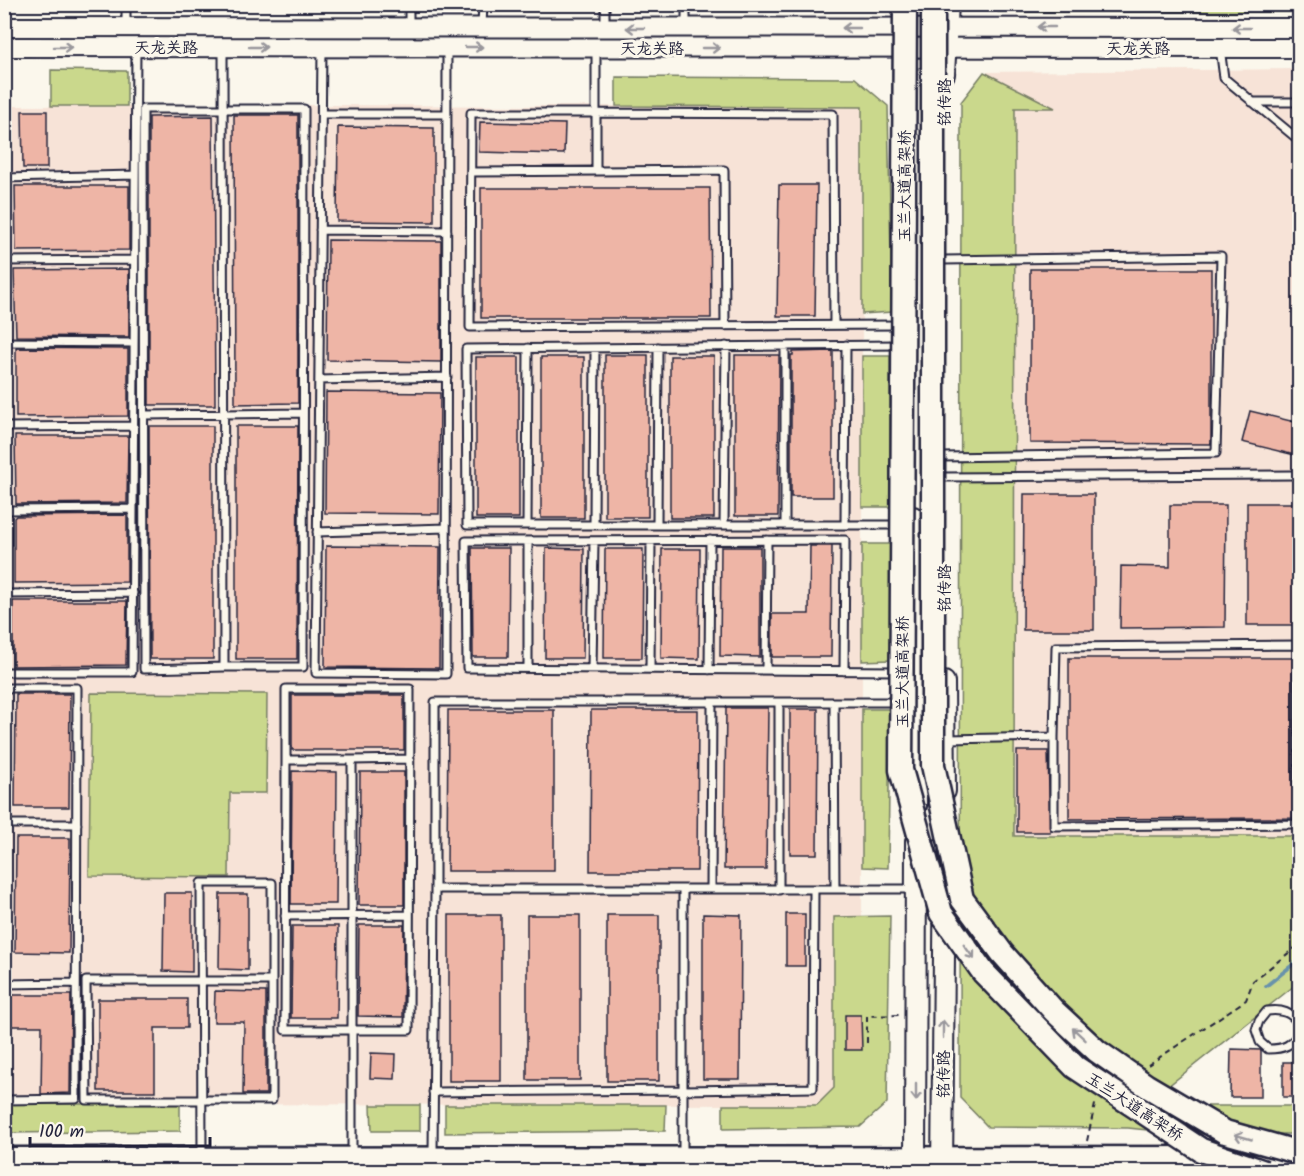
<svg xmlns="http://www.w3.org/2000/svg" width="1304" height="1176" viewBox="0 0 1304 1176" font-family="Kalam,'LXGW WenKai TC',sans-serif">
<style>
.built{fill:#f7e3d7}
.green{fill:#cad88c;stroke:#767d64;stroke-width:1.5}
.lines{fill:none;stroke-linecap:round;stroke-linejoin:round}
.stream{stroke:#6792ab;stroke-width:4}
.building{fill:#eeb5a6;stroke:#22223b;stroke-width:1.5}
.service-casing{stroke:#22223b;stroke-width:11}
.tertiary-casing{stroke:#22223b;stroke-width:22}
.secondary-casing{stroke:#22223b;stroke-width:24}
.primary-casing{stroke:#22223b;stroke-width:27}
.path{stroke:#22223b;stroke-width:2;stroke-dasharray:6 4.5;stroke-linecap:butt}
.service{stroke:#fbf7ec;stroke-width:7}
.tertiary{stroke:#fbf7ec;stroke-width:18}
.secondary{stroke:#fbf7ec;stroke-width:20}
.primary{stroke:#fbf7ec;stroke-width:22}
.primary-bridge-casing{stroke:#22223b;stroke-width:27;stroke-linecap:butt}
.primary-bridge{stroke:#fbf7ec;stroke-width:22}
.oneway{stroke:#99979c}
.labels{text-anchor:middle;stroke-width:6;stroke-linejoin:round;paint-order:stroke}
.street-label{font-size:16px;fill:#22223b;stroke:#fbf7ec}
</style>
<rect width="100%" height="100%" fill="#fbf7ec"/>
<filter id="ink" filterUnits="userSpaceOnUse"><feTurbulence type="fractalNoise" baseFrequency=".0167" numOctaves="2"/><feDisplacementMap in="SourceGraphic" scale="12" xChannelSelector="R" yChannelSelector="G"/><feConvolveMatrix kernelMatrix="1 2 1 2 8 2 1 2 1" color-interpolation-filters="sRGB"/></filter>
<g filter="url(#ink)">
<path class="built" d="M1299,69l1,765 -2,2h-284l1,-728 38,-1 -69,-35z
M309,105l553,2v809l-28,1v171l-17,17 -812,-1 -1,-998z"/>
<path class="green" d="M1299,4v8h-301l-7,-7z
M51,70l76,1v35h-76z
M984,72l71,36h-40l-1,728h284l1,-2v148l-156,124h156v28h-113l-58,-6 -140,-1 -28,-29 1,-996z
M616,77l239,1 33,28 4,206 -30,2v-207l-246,-1z
M862,356h28v151h-28z
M862,544h29v116l-29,1z
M91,693l176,1 -1,99h-36l-1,84 -140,-1z
M862,709h28l-2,159 -26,-1z
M890,916l-3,187 -27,24 -137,2v-24h94l17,-17v-171z
M7,1104h173v27l-173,2z
M371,1105h49v26h-48z
M445,1105h221l-1,26 -220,2z"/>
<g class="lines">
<path class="stream" d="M1266,986l34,-27"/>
</g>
<path class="building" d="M22,111h25v57h-24z
M234,115h64v288l-63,1z
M213,116l2,289h-66v-288z
M480,122l85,2 -1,30 -85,-2z
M338,127l96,1v94l-97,-1z
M779,185h38l-2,131h-38z
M15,186h114v64l-113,1z
M481,188h229l1,130h-230z
M328,240l113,1v121l-114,-2z
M129,269v68l-113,-1 -2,-66z
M1030,269h181v175l-181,-1z
M16,348l112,1v67l-112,1z
M833,351v146h-42v-142h2v-3z
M605,355h43v162h-43z
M735,355h44l-1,161h-43z
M670,356h44v162h-44z
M476,357h43v161h-43z
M541,357h43v161h-43z
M326,392l114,1 -1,121 -114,-1z
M1250,411l49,12v33l-57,-14z
M149,426h64v233h-63z
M236,426h62l-1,233h-61z
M15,436h113l-1,67 -111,1z
M1024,494h70v136h-71z
M1247,503h52v122h-52z
M1170,505h56l-1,122 -105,1 1,-62 49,1z
M127,515v67l-113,1v-65l2,-2z
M326,546l114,1 -1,121 -114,-1z
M810,546h22l-1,111h-59v-43h37z
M721,547h39v110l-40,-1z
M472,548h37l-1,109h-35z
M546,548l38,1 -1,109h-38z
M605,549h38l-1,109h-38z
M662,549h38l-1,110 -38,-1z
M13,601h114l-1,64 -113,1z
M1069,658h224v160l-224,1z
M16,694h54l-1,113h-54z
M292,695h112v55h-112z
M726,708h42l-2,161h-42z
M790,709h28l-1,145h-27z
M448,710h106v161h-107z
M591,710h107l-1,161h-107z
M1017,751h31l2,81h-33z
M292,771l45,1 -1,132h-45z
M360,772h44v133h-45z
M16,838h54l-1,115 -54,-1z
M164,893h28v79l-29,-1z
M220,894h28v76l-29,-1z
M703,914l38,1 -1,164h-37z
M786,914h19v52h-19z
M449,915h52v166h-52z
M527,915h53v165h-53z
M607,915h52v166h-52z
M359,925h45l-1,92 -45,-1z
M292,926h46l-1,92h-46z
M215,991l51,1v102h-23l1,-72h-30z
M9,995h62l-1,98 -29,1 1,-68h-33z
M98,999h89v29h-32v63h-57z
M845,1015h16l1,35h-17z
M1231,1049l30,1v47h-31z
M371,1053l25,1 -1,25 -25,-1z
M1283,1062h16v35h-16z"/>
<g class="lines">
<defs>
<path id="service" d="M605,4v21
M126,25v-21
M409,25v-21
M482,25l1,-21
M686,25v-21
M223,47c0,207 1,414 1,620h79l1,-558h-161l1,560 80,-2
M1220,48l4,30 76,63
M322,49l-6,624 130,1 1,-627
M596,49v64h-125l-1,214 430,-2
M1252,102h48
M322,114h125
M596,171v-58l237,1 1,211
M471,172l253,-2 1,156
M4,178l131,-3
M320,230l127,1
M4,261l130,-1
M4,342l130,1
M785,346v179
M319,380l128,-3
M144,415l159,-2
M4,427l130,-1
M943,457l273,-4 5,-197 -277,4
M943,477l350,-2
M4,510l129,-1
M527,525l1,-177
M594,525l1,-177
M657,525l1,-178
M724,525l2,-179
M845,525l1,-180
M899,525h-432l-1,-176 434,-4
M317,532l129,-4
M528,541v127
M4,594l129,-1
M592,669l2,-128
M650,669l1,-128
M709,670l1,-130
M766,670l1,-130
M844,671l1,-131 -379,1 1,127c144,1 287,2 430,3
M4,672h128l4,-625
M4,688h73l-1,411 -72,1
M779,702h55l1,187
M834,702h63
M947,739l107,-2v89l245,-2v-179l-243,2 -2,90
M286,760l-1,270h124l1,-341h-124v71h66v396
M352,760l58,-1
M4,824h73
M683,889v201l130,-2 1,-199
M711,889l1,-187
M779,890v-188h-344v187h479
M285,916l124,-1
M4,984l72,-1
M1300,1025c-9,-13 -18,-16 -33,-14l-8,10 -3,9 4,12 8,7c16,0 23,-3 32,-17
M433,1092l250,-2v66
M202,1156c0,-91 -1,-182 -1,-273h71v217h-185l-1,-119h186
M433,1156l2,-267"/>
<path id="tertiary" d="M4,27l1296,1
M4,47l1296,1"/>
<path id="secondary" d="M944,74l4,-70
M913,517l3,289
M944,682l1,109
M915,1172l1,-331
M942,1172l3,-328"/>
<path id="primary" d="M4,1159l1296,-1"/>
</defs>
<use href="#service" class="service-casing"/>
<use href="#tertiary" class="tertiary-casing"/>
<use href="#secondary" class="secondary-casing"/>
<use href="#primary" class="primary-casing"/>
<path class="path" d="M992,12l5,-8
M867,1043v-27l34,-1
M1148,1065l98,-65 7,-19 47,-37
M1087,1141l9,-41"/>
<use href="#service" class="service"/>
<use href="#tertiary" class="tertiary"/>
<use href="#secondary" class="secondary"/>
<use href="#primary" class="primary"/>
<defs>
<path id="primary-bridge" d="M905,4l-4,766 40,143 42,59 92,95 126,83 63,22
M933,4v761l29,134 40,54 52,58 43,40 50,35 78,46 75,21"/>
</defs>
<use href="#primary-bridge" class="primary-bridge-casing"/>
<use href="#primary-bridge" class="primary-bridge"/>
</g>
<defs><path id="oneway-shaft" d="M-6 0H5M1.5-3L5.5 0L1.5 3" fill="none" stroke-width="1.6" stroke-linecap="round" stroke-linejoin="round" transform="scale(1.5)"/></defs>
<g class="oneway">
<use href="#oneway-shaft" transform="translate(1046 27) rotate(-180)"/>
<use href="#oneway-shaft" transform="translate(635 28) rotate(180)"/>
<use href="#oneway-shaft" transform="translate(851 28) rotate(-180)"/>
<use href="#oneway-shaft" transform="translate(1241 28) rotate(-180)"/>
<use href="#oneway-shaft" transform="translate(63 47)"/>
<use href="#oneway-shaft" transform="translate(258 47)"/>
<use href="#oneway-shaft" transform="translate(474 47)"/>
<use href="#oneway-shaft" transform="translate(711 48)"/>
<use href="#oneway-shaft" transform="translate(969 952) rotate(54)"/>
<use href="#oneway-shaft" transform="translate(943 1029) rotate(-90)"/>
<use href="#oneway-shaft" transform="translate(1079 1034) rotate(-137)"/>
<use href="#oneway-shaft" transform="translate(916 1092) rotate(90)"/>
<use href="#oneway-shaft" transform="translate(1243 1137) rotate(-164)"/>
</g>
</g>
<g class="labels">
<g class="street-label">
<text x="166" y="53">天龙关路</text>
<text x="652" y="54">天龙关路</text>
<text x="1138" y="54">天龙关路</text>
<text transform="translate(944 102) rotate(-90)" y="6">铭传路</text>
<text transform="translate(904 186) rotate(-90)" y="6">玉兰大道高架桥</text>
<text transform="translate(944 588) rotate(-90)" y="6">铭传路</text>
<text transform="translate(902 672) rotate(-90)" y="6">玉兰大道高架桥</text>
<text transform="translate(943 1074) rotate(-90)" y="6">铭传路</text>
<text transform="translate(1135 1106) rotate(33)" y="6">玉兰大道高架桥</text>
</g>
</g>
<rect width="1304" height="1176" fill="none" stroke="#fbf7ec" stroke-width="24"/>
<rect x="12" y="12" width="1280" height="1152" fill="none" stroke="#22223b" stroke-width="2" filter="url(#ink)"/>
<path d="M30 1137v9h180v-9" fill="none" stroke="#22223b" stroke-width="3"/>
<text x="39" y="1137" font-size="18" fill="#22223b" stroke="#fbf7ec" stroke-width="4.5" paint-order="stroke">100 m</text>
</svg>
